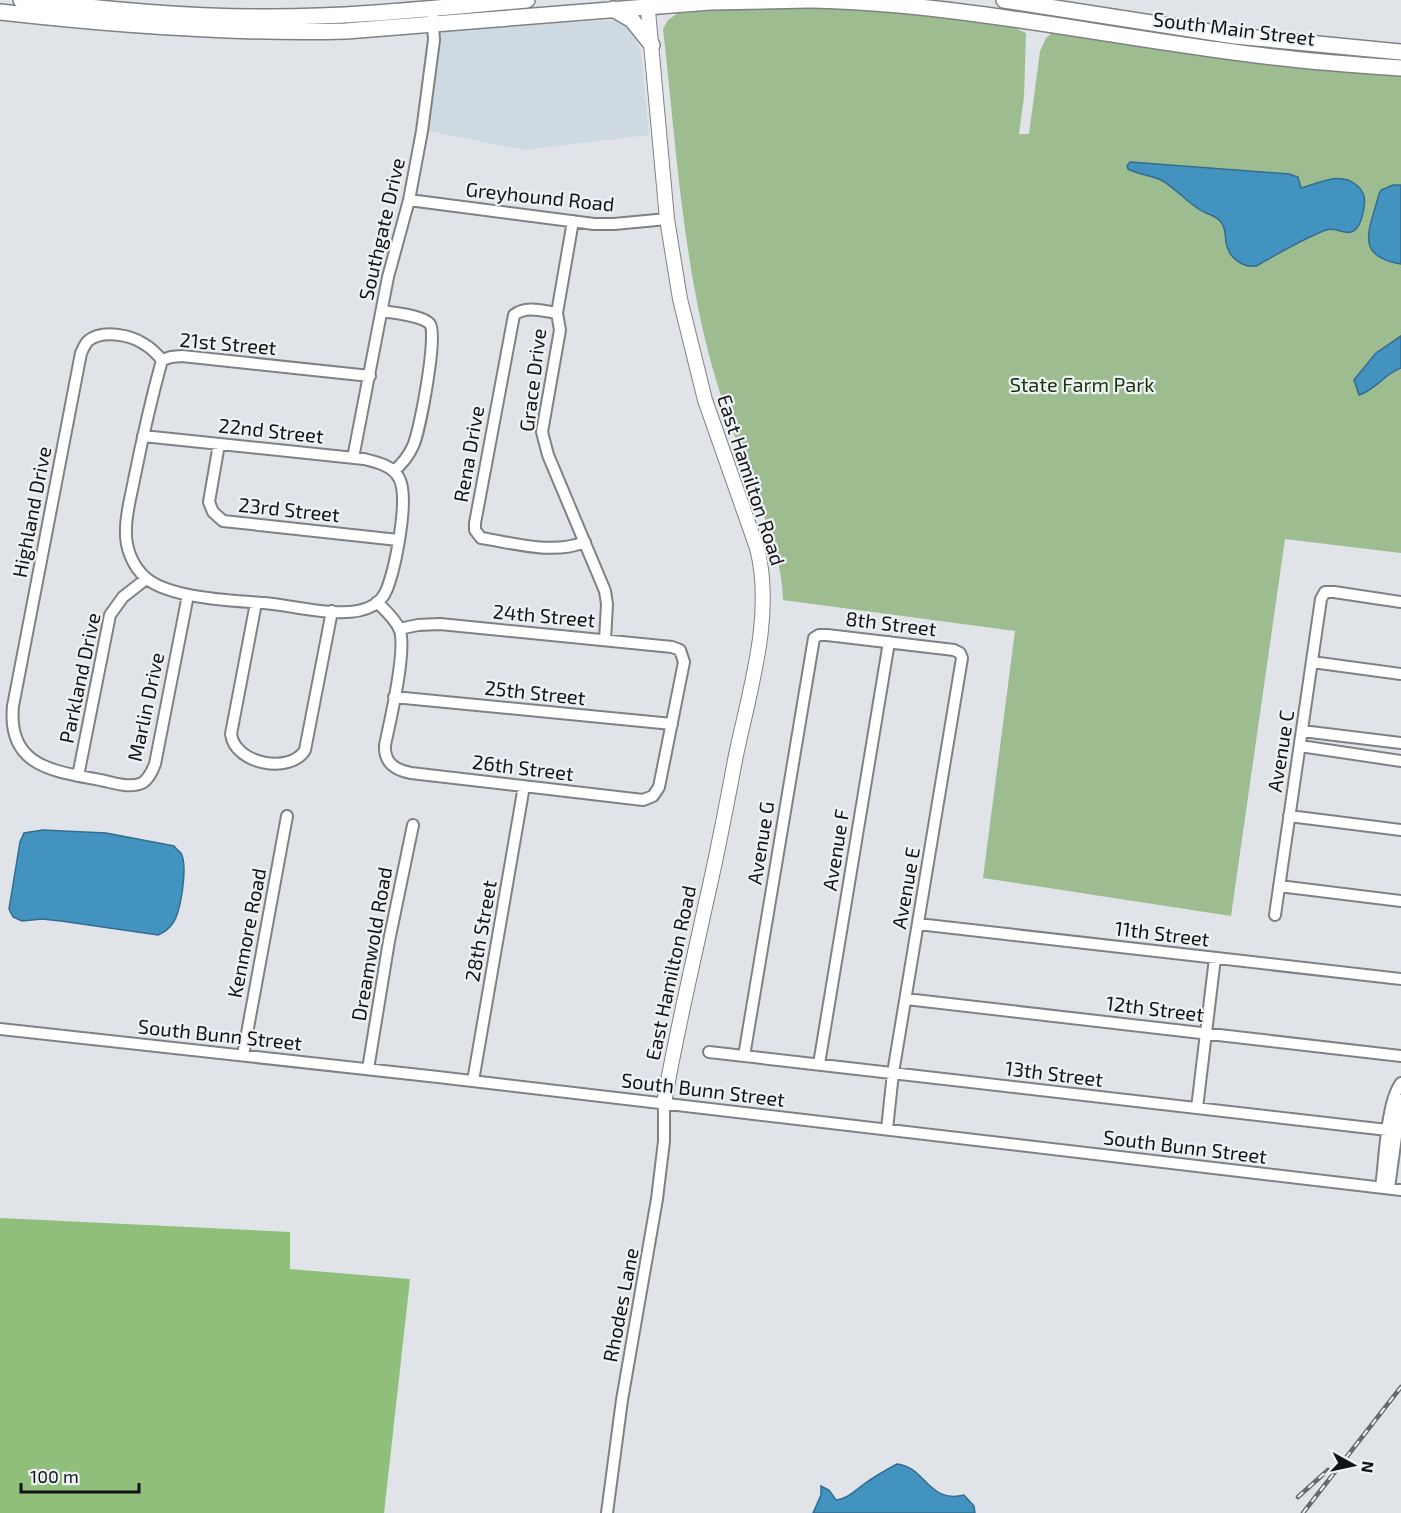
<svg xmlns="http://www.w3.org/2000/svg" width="1401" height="1513" viewBox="0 0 1401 1513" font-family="'Exo 2',sans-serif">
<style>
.built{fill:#cfd9e2}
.green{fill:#9dbc90}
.forest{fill:#90be7b}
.water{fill:#4393c1;stroke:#346d8d;stroke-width:1.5}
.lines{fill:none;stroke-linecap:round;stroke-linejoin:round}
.minor-casing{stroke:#7e8285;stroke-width:14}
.major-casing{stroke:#7e8285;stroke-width:16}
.highway-casing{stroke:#7e8285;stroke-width:18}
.minor{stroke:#fff;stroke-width:10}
.major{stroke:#fff;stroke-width:14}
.highway{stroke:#fff;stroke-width:15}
.rail-casing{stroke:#67696c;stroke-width:4.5}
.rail{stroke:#eef2f5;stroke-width:2;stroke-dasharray:7;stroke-linecap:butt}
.labels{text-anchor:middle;stroke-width:4.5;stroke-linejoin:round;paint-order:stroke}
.street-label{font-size:20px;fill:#121314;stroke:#eef2f5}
.park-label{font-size:20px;fill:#163404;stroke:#eef2f5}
</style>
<rect width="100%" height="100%" fill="#e0e4e8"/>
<path class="built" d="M616,20l6,1 10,7 9,24 8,83 -125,15 -96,-19 12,-96 7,-6z"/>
<path class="green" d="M781,6l122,6 110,15 13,6 -2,64 -5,37h10l11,-83 6,-13 7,-6 348,41v480l-116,-14 -54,377 -248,-38 32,-247 -232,-31c-1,-39 -15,-73 -28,-109 -15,-41 -31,-82 -43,-125 -30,-109 -36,-224 -49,-337l5,-9 10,-7z"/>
<path class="forest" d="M0,1218l290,14v37l120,10 -26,234h-384z"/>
<path class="water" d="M1130,162l159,12 9,3 3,11c10,-3 21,-7 31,-9 18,-3 36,9 32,28 -1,7 -3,17 -8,22 -9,9 -20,-3 -30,1 -24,9 -48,24 -70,36 -14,2 -28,-9 -30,-24 -1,-7 0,-15 -6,-21 -5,-6 -14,-7 -20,-11 -14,-9 -24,-21 -37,-29 -11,-6 -24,-6 -35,-12l-1,-3z
M1393,185h8v79c-48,-8 -31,-35 -22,-70l2,-4z
M1401,336v32c-17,6 -25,22 -42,27l-5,-15 22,-27z
M43,830l63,3 68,13c2,3 5,5 7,7 7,13 0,58 -8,70 -4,6 -8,9 -15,12l-97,-14 -19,-2 -20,2 -9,-4 -4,-8 11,-67 4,-9z
M897,1464c29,3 31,40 67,31l10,11 1,7h-162l8,-18v-9l8,4 7,10c11,-1 20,-10 28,-16 10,-7 22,-14 33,-20z"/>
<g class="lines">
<defs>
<path id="minor" d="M409,200l185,24h20l53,-5
M573,221l-16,92 3,17 -18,102 6,23 57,136 2,13 -2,36
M382,311c11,2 40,4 48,13 8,10 -10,107 -17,122 -4,9 -11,18 -19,25
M557,313c-14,-2 -31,-8 -43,2l-39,208v7l6,8c33,5 72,17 104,4
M162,360c-5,-6 -11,-12 -18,-16 -13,-9 -42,-15 -56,-3 -3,3 -5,8 -7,12l-68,353c-6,61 41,65 87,74 12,2 29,9 42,3 7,-4 10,-12 13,-19l33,-169
M162,360l9,-3 11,-1 188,20
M143,436l221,23c13,3 29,7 35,19 11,20 -4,90 -12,111 -3,7 -8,14 -15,17 -26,15 -79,-1 -108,-3 -31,-2 -95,-5 -118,-25 -14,-12 -21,-31 -20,-49 0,-16 5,-33 8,-49 8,-40 17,-80 28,-120
M219,444l-10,58 4,10 10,9 175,19
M353,458l35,-181 21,-77 13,-69 12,-91 -2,-32
M377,602c8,8 17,16 22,26 9,19 -9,93 -14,117 -1,18 10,25 26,28l232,27 10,-4 6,-9 25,-125 -4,-12 -8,-3 -232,-23 -22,1 -19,4
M256,603l-25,131c4,31 60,40 74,16l27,-139
M1312,662l89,12
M394,697l278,27
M1302,731l99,12
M1300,746l101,15
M78,776l32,-161 13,-18 23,-18
M1289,816l112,14
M1279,886l122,15
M1275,915l46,-316 4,-7h9l67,10
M918,924l483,55
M906,999l495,57
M0,1029l438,48 963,113
M709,1052l687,79
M243,1055l44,-239
M744,1056l70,-418 5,-3h8l127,15 6,3 2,5 -69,415 -6,56
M819,1064l70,-422
M368,1069l21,-128 24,-116
M473,1081l51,-295
M1197,1108l18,-150
M1381,1187c4,-26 5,-85 20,-104
M1389,1188l12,-88
M607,1513l15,-113 35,-201 7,-58v-38"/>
<path id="major" d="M647,0l20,219 13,80 25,101 52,148c17,66 -7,141 -21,207 -9,48 -18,96 -29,143 -15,69 -31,136 -43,205"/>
<path id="highway" d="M21,0c83,9 167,18 251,17 85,0 171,-10 255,-17
M812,0c137,3 272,32 407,50 61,9 121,14 182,18
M1004,0l231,36 166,16
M613,9l19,11 20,25
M0,12c115,13 230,22 346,19l364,-29 99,-2"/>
</defs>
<use href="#minor" class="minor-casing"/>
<use href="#major" class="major-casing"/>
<use href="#highway" class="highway-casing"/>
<use href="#minor" class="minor"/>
<use href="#major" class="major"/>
<use href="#highway" class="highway"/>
<defs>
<path id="rail" d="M1298,1497l30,-27
M1303,1513l98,-126"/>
</defs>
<use href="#rail" class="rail-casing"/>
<use href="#rail" class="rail"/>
</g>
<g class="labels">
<g class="street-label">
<text transform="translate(1234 29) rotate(7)" y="7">South Main Street</text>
<text transform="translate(540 197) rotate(6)" y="7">Greyhound Road</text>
<text transform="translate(382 229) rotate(-77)" y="7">Southgate Drive</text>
<text transform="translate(228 344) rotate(5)" y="7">21st Street</text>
<text transform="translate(533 380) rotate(-83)" y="7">Grace Drive</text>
<text transform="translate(271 431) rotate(6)" y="7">22nd Street</text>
<text transform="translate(469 454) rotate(-80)" y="7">Rena Drive</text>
<text transform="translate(751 480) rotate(72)" y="7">East Hamilton Road</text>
<text transform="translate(289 510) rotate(6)" y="7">23rd Street</text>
<text transform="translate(32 512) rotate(-79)" y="7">Highland Drive</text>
<text transform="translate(544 616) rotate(5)" y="7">24th Street</text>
<text transform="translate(891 624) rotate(7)" y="7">8th Street</text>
<text transform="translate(80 678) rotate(-78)" y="7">Parkland Drive</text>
<text transform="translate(535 693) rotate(6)" y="7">25th Street</text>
<text transform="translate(146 707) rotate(-78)" y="7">Marlin Drive</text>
<text transform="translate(1281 751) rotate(-81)" y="7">Avenue C</text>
<text transform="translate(523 768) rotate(7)" y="7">26th Street</text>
<text transform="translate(761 843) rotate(-81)" y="7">Avenue G</text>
<text transform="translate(836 850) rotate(-81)" y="7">Avenue F</text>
<text transform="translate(906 888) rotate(-80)" y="7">Avenue E</text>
<text transform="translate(481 931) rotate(-80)" y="7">28th Street</text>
<text transform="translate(247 933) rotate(-79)" y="7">Kenmore Road</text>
<text transform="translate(1162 934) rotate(7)" y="7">11th Street</text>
<text transform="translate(372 944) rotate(-80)" y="7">Dreamwold Road</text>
<text transform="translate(671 973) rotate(-78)" y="7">East Hamilton Road</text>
<text transform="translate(1155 1009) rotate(7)" y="7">12th Street</text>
<text transform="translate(220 1035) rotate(6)" y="7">South Bunn Street</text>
<text transform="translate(1054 1074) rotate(7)" y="7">13th Street</text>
<text transform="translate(703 1090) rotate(7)" y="7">South Bunn Street</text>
<text transform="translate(1185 1147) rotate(7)" y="7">South Bunn Street</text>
<text transform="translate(621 1305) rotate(-79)" y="7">Rhodes Lane</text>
</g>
<g class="park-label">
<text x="1082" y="392">State Farm Park</text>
</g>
</g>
<g transform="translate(1353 1465) rotate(98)" stroke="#eef2f5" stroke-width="4.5" paint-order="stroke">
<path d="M0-4.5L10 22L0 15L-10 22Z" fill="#121314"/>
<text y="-9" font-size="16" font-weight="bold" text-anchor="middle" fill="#121314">N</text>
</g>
<path d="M21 1483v9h118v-9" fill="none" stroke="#121314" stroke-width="3"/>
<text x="30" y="1483" font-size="18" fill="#121314" stroke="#eef2f5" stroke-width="4.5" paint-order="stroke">100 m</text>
</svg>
